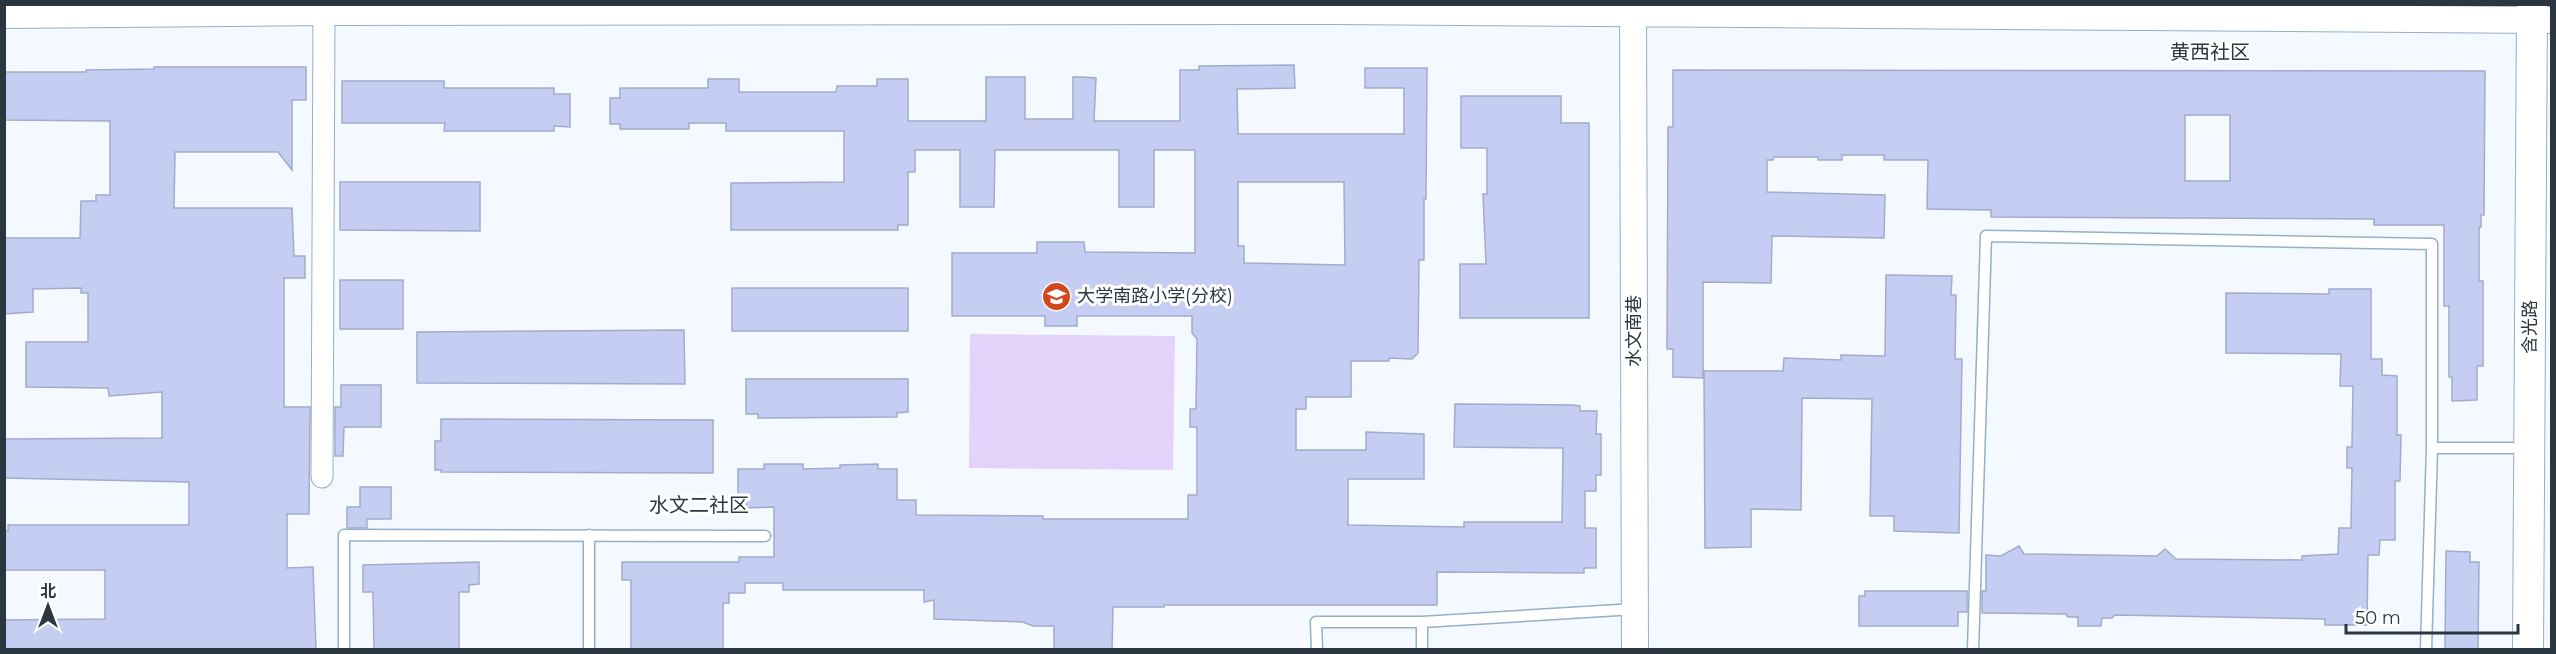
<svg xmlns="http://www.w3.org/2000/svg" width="2556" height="654" viewBox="0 0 2556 654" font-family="Montserrat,'Noto Sans SC',sans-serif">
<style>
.green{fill:#e4d2fa}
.building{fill:#c5cdf2;stroke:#a3aacb;stroke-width:1.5;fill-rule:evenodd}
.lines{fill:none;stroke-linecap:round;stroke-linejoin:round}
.service-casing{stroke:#93b0c9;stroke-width:13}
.minor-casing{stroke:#93b0c9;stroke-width:23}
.tertiary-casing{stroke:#93b0c9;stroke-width:28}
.secondary-casing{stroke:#93b0c9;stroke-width:32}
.service{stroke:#fff;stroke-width:10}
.minor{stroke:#fff;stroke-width:21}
.tertiary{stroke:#fff;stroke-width:26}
.secondary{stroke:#fff;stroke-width:30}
.labels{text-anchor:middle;stroke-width:6;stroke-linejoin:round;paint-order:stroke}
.poi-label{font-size:18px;fill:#2a3640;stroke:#fff;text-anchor:start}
.street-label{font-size:18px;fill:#2a3640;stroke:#fff}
.neighbourhood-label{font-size:20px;fill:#2a3640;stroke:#fff}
</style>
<rect width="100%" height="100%" fill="#f3f9fe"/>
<path class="green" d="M970,334l205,2 -2,134 -204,-2z"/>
<path class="building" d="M1294,65l1,23 -58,1 1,45h166v-46h-39v-20h62l-1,131h-2v61h-5l-1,93 -6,6 -23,-1v3h-38v36h-45v12h-10v41h70v-18l58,2v45h-76v46l116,2v-5h98l1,-74 -109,-1 1,-43 118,1 7,1v5h17l-1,23h5v41h-5v16h-11v37h11v40h-12v5l-147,-1v33h-273v2h-51l-1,43h-58v-24h-21l-10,-4 -89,-3v-19l-10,2v-12h-141v-7h-38v10h-16v10h-6v47h-92v-70h-9v-18h117v-5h35v-50l-28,1v-11h-8v-28h26v-5h39v5l37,-1v-3l38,-1v5h19v31h19v15l127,1v3h145v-24h9v-68h-7v-18h6l1,-70 -5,-6v-17h-115v10h-32v-10h-93v-63h85v-11h47l1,10 110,1v-103h-41v57h-35v-57h-124l-1,57h-34v-57h-45v22h-7v53h-10v5h-167v-47l113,-1v-51h-118v-8h-37v6h-69v-5h-10v-26h10v-10h88v-9h31v13h97l1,-6h40v-7h31v42h78v-44h39v42h48v-42h10l13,1 -2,43h86v-51h19v-4zM1238,182h106l1,83 -101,-2v-17h-6z
M154,67h152v33h-14v70l-14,-18h-103l-1,56h118l2,48h11v22h-21v129h26l-1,107h-22v54l26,-1 3,83h-312v-30l101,-1v-49h-101v-39h4v-6h181v-43l-185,-4v-39l158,-1v-46l-53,4 -1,-8 -82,-1v-45h62v-49h-7v-5l-48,1v23l-29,2v-76h76l1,-37h15v-6h14v-74l-106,-1v-48h82v-2l68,-1z
M1673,70l812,1 -1,144h-3v12h-2v54h4v85h-6v34l-25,1v-24h-3v-71h-5v-81h-70v-6l-383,-2v-7l-64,-1 1,-49h-44v-5h-42v5h-24v-3h-44l-1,3h-6v32l118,3 -1,43 -112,-2 -1,47 -68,-1v96l-30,-1v-28h-6l1,-222h5zM2185,115h45v66h-45z
M342,81h102v7h110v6h16v33l-16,-1v5h-110l1,-8h-103z
M1461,96h100v27h28v195h-129v-54h26l-3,-70h4v-46h-26z
M340,182h140v49l-140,-1z
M1886,275l66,1 -1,19h5l-1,64h7l-3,174 -65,-2v-15h-24l2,-117 -70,-1 -1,112 -50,-1v38l-46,1 -1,-177h79l1,-13 57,2v-5l44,1z
M340,280h63v49h-63z
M732,288h176v43h-176z
M2329,289h42v70h11v16l15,1v59h4l-1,46h-5v59h-15l-1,15h-11l-1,70h-42v-6l-210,-4 -3,3h-10l-1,8h-23v-9h-10l-2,-3 -84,-1v-22h4v-36l15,1 18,-10 5,8 133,2 8,-7 11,10 126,1v-4l36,-2 1,-26h12l1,-60h-5v-21h5l1,-61h-13l1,-32 -115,-1v-60l103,1z
M684,330l1,54 -268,-1v-51z
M746,379h162v33l-11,1v4l-139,1v-4h-12z
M341,385h40v42h-37l-1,29h-8v-49h6z
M441,419l272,1v53l-272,-1v-2h-6v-29h6z
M360,487h31v32h-24v9h-20v-21h13z
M2446,551l24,1v10h9l-1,88h-33z
M479,562v22l-10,1v7h-10v58h-85l-1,-58h-10v-27z
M1865,591h102v21h-9v14h-99v-30h6z"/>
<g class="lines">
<defs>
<path id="service" d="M1422,622v28
M344,650v-115l421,1
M589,650v-115
M1317,650l-1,-28h106l213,-13
M1973,650l13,-414 446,8v204h97
M2426,650l6,-202"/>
<path id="minor" d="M322,477l2,-465"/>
<path id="tertiary" d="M1633,13l2,637
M4,15l320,-3 1010,-1 1218,9"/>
<path id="secondary" d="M2528,650l4,-646"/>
</defs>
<use href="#service" class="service-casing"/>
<use href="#minor" class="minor-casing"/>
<use href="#tertiary" class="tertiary-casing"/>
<use href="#secondary" class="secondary-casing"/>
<use href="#service" class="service"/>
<use href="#minor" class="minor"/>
<use href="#tertiary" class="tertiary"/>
<use href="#secondary" class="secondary"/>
</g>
<defs>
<symbol id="school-disc" viewBox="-11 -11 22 22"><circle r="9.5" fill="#d1481d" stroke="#fff"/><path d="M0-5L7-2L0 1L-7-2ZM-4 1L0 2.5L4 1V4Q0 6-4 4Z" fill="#fff"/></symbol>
</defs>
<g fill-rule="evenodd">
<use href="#school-disc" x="1040" y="280" width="33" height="33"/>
</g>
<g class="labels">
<g class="poi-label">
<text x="1077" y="302">大学南路小学(分校)</text>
</g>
<g class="street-label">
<text transform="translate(2530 327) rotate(-90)" y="6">含光路</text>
<text transform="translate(1634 331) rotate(-90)" y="6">水文南巷</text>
</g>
<g class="neighbourhood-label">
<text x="2210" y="59">黄西社区</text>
<text x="699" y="512">水文二社区</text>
</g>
</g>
<rect width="2556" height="654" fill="none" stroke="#2a3640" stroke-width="12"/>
<g transform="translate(48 606)" stroke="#ffffff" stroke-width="4.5" paint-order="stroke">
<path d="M0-4.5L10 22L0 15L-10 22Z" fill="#2a3640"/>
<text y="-9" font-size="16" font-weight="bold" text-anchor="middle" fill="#2a3640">北</text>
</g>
<path d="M2346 624v9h172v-9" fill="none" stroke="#2a3640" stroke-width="3"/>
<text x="2355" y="624" font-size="18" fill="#2a3640" stroke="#ffffff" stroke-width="4.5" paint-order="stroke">50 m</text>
</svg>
